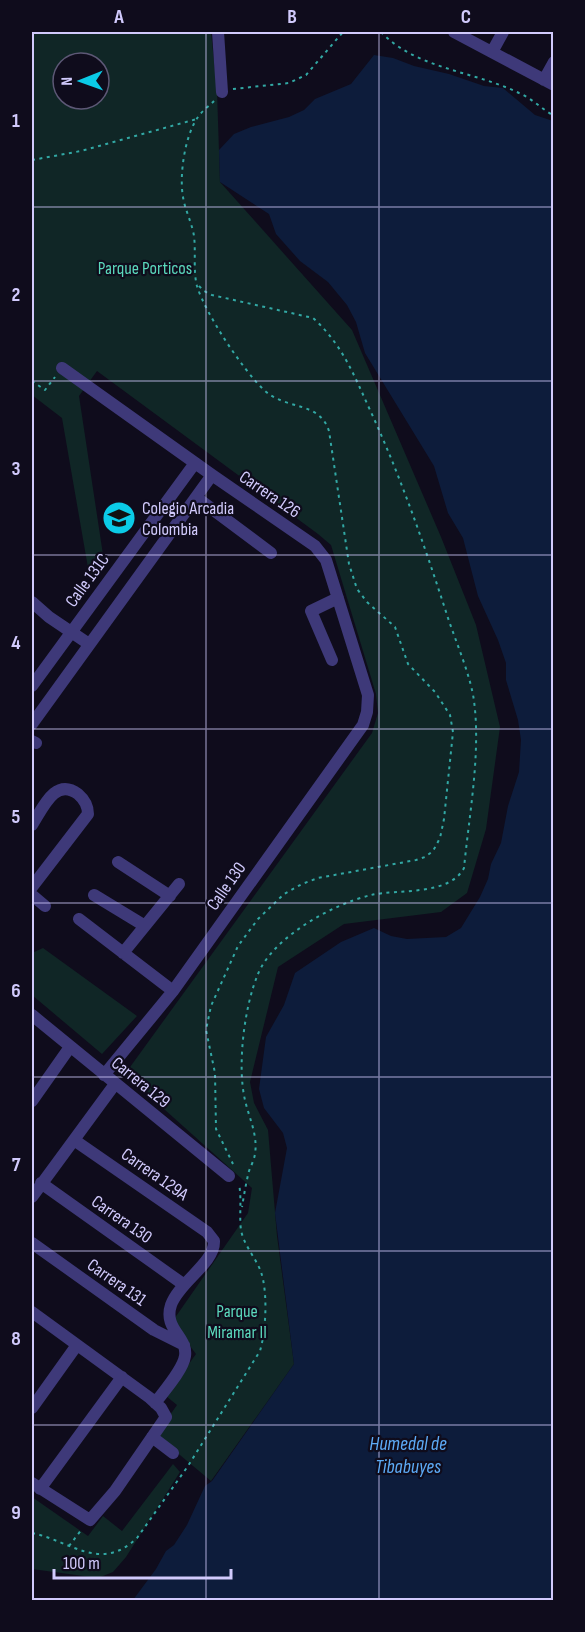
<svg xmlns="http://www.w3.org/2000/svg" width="585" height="1632" viewBox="0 0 585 1632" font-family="'Sofia Sans Condensed',sans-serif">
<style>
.green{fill:#102626;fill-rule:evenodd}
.water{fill:#0d1c3b}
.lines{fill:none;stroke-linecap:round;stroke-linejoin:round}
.path{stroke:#32a8a4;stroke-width:2;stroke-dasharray:3 4.5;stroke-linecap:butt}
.minor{stroke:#3e3979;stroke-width:12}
.grid{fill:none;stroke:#d1cafc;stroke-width:1.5;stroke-opacity:0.55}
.labels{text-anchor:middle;stroke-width:4.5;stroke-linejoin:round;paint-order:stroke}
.park-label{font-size:18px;fill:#5bd8bc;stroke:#0f0c1c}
.street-label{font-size:18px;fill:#d1cafc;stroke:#0f0c1c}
.poi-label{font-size:18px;fill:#d1cafc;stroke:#0f0c1c;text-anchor:start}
.water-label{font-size:20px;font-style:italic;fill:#5dabf7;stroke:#0f0c1c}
.neatline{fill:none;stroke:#d1cafc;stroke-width:2}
.grid-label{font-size:20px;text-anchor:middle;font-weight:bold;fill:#d1cafc}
</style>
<rect width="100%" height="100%" fill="#0f0c1c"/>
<path class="green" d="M32,32h179l6,59 3,91 132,148 89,207 35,88 24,102 -14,102 -19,64 -26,19 -97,12 -66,43 -28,115 4,21 14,27 9,106 17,128 -83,117 -55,-46 21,-30 -11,-9 30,-42 -24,-32 76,-109 4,-25 -127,-114 247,-341 6,-20 -2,-19 -45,-149 -13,-11 -221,-163 -18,25 26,172 -14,17 -29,-167 -30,-23zM63,63h36v36h-36z
M43,948l94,68 -35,38 -70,-59v-42z
M173,1464l7,8 -54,85 -13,15 -15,6 -66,-9v-72l56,39 15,-20 19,15z"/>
<path class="water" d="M374,55l19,3 21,8 35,8 35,12 19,2 32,27 18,6v1479h-420l23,-31 10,-18 8,-6 13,-20 18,-39 7,-5 82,-117 -19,-151 12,-65 -4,-15 -19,-25 -5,-19 7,-52 18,-32 11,-32 46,-31 33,-14 17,8 16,3 39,-2 15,-9 19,-31 8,-18 3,-15 10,-21 7,-37 11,-34 2,-32 -3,-20 -12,-40v-17l-8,-23 -20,-44 -15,-58 -15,-25 -14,-47 -69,-113 -9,-31 -9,-17 -19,-23 -28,-21 -24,-27 -7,-20 -49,-32 -1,-32 15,-16 17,-7 38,-10 15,-7 11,-11 36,-15z"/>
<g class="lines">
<path class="path" d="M381,32c35,37 93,39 138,61 12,5 23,16 35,23
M233,89l56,-6 17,-8 37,-43
M214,101c-5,5 -12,10 -16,16 -13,18 -19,58 -15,80 2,13 9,26 11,39 2,16 -1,35 3,50 8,27 46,84 66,103 22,22 56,11 66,42l20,133 8,25 10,13 28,25 13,37 27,28 15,23 3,17 -9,87 -4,19 -7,13 -8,6 -9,3 -98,18 -16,6 -18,10 -26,25 -20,27 -27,60 -5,24 9,43 1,56 17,35
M32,160l49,-9 116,-32
M199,286l5,5 8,4 101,23c29,26 41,57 57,92 31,67 55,137 78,208 8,24 23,59 26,83 7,52 -5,115 -10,167 -15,28 -66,21 -93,27 -38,9 -98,42 -113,79 -14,33 -21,93 -13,126 4,18 13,35 10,54 -1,6 -4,12 -6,17 -3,12 -5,24 -7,36
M32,381l13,9 10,-13
M32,1533c39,8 68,40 105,5l51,-72 72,-115c6,-21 8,-58 1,-79 -5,-14 -17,-26 -20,-42 -2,-15 1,-31 -2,-46
M69,1546l13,-17"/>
<path class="minor" d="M218,32l4,60
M454,32l100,53
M492,52l11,-20
M544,80l10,-18
M62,368l150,107 103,71 11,14 42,135 -1,17 -4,13 -190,266 -69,84
M196,497l75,56
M32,602l17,15 40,27
M332,660l-21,-49 27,-13
M32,686l163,-223
M32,724l180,-249
M32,741l4,2
M32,825c11,-17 23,-48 46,-31 7,6 10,12 10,20l-56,73
M118,862l52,34
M32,895l13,11
M94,895l51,31
M79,919l94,72
M123,953l56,-69
M32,1015l197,161
M32,1101l38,-54
M74,1140l133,92 7,9c1,22 -35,41 -43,64 -8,24 17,32 14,51 -2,14 -21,35 -30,47
M41,1183l142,101
M32,1197l83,-113
M32,1243l122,87 30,15
M32,1312l118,86 11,10 5,9 -51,74 -25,29 -58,-37
M32,1408l45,-63
M152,1437l21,16
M40,1489l82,-112"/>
</g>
<path class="grid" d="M206,32v1568M379,32v1568M32,207h522M32,381h522M32,555h522M32,729h522M32,903h522M32,1077h522M32,1251h522M32,1425h522"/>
<defs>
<symbol id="school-disc" viewBox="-11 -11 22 22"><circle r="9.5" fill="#0bcbe7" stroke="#0f0c1c"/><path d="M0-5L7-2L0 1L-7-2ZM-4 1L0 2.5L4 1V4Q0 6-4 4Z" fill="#111"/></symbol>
</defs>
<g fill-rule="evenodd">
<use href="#school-disc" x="100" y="499" width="38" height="38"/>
</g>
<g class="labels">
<g class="park-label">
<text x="145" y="274">Parque Porticos</text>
<text x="237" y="1317">Parque<tspan x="237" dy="21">Miramar II</tspan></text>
</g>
<g class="street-label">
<text transform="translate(270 494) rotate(34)" y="6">Carrera 126</text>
<text transform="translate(87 580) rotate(-54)" y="6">Calle 131C</text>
<text transform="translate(226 886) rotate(-55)" y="6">Calle 130</text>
<text transform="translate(141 1082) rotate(39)" y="6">Carrera 129</text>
<text transform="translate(155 1174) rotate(35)" y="6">Carrera 129A</text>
<text transform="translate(122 1219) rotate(35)" y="6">Carrera 130</text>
<text transform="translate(117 1282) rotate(35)" y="6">Carrera 131</text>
</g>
<g class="poi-label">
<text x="142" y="514">Colegio Arcadia<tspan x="142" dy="21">Colombia</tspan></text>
</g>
<g class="water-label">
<text x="408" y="1450">Humedal de<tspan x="408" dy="23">Tibabuyes</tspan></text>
</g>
</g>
<rect width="585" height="1632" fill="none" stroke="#0f0c1c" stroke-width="66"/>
<g transform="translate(81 81) rotate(269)"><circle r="28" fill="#0f0c1c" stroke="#5d5876" stroke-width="1.5"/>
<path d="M0-4.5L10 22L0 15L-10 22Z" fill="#0bcbe7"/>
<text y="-9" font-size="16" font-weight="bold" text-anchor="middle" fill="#d1cafc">N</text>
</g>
<path d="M54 1569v9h177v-9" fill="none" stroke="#d1cafc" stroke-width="3"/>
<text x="63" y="1569" font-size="18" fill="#d1cafc" stroke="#0f0c1c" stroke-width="4.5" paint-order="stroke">100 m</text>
<rect x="33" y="33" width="519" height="1566" class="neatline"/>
<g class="grid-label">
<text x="119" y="23">A</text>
<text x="292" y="23">B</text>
<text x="466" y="23">C</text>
<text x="16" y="127">1</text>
<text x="16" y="301">2</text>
<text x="16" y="475">3</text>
<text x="16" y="649">4</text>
<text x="16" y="823">5</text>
<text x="16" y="997">6</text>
<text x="16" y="1171">7</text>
<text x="16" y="1345">8</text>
<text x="16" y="1519">9</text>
</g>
</svg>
